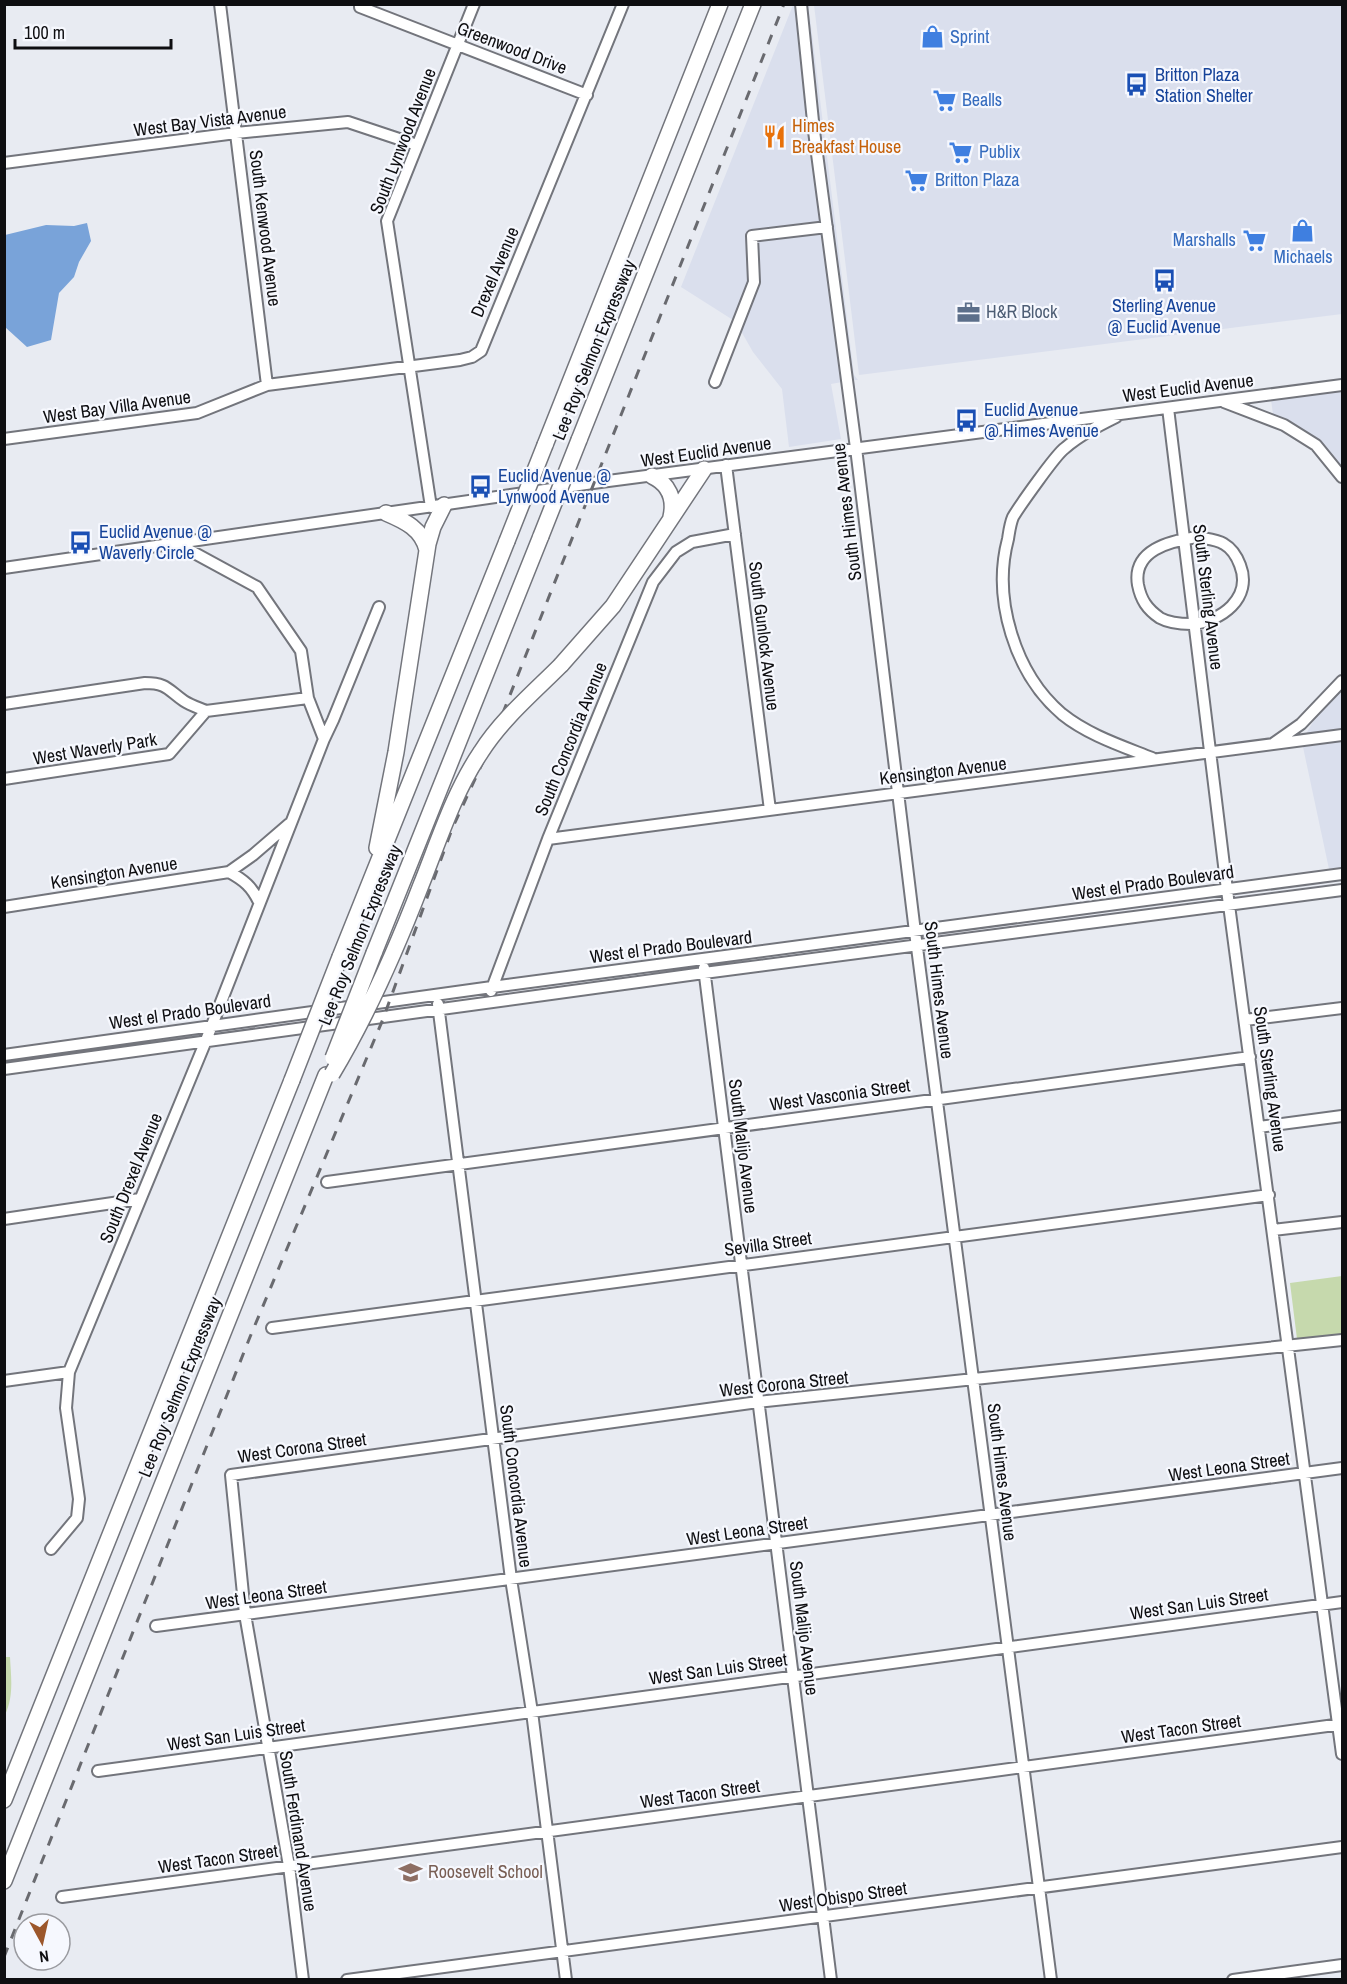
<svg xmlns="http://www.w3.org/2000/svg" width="1347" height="1984" viewBox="0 0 1347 1984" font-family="'Archivo Narrow',sans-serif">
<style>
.built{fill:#dadfed}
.green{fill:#c6d9ad}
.water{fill:#79a3d9}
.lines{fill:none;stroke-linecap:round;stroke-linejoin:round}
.minor-casing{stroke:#73757c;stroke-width:14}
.highway-casing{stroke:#73757c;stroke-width:18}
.minor{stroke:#fff;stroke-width:10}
.highway{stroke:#fff;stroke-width:15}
.rail{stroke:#696a6f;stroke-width:3;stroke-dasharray:10 10;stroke-linecap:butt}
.highway-bridge-casing{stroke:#73757c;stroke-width:18;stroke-linecap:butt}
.highway-bridge{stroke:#fff;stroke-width:15}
.labels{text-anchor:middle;stroke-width:4.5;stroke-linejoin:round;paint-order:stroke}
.shop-label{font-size:18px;fill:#366cbe;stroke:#f6f8fe;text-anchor:start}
.street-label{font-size:18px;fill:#0e0e11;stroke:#f6f8fe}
.transit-label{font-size:18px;fill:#164399;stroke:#f6f8fe;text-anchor:start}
.food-label{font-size:18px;fill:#c56008;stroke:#f6f8fe;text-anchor:start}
.service-label{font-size:18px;fill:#4e5e75;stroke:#f6f8fe;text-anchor:start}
.education-label{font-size:18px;fill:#785e54;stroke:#f6f8fe;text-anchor:start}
</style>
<rect width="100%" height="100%" fill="#e8ebf2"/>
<path class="built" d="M793,5h3l12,127 13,89 -69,9 -5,6 2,44 -16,40 -52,-33z
M807,5h3l-1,5 45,365 4,5h-5l-34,-249z
M814,5h528v309l-483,61z
M823,233l19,149 -11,2 10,55 -52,8 -7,-58 -29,-37 -12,-21 18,-47 -1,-43z
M1342,391v76l-24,-28 -45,-25 -2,-14z
M1342,690v39l-36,5 8,-14z
M1342,741v127l-13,1 -26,-122z"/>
<path class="green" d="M1342,1276v58l-45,5 -7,-56z
M5,1657h5c1,20 4,39 -5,58z"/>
<path class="water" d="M87,223l4,18 -12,21 -5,15 -15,16 -8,47 -24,7 -22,-20v-92l41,-10 28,1z"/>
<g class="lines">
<defs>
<path id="minor" d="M220,4l47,381
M360,4v3l227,88
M801,4l13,127 42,317 59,484 136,1048
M4,163l232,-30 112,-11 69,23
M715,382l39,-100 -2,-46 75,-9
M1224,402l60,23 32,20 26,32
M1168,408l59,482 115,864
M1116,417c-18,9 -36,18 -51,31 -9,6 -46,59 -52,69 -3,7 -4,16 -5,22 -16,60 7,135 54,175 26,21 60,32 90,44
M4,439l193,-26 70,-28 193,-25 12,-3 9,-6 142,-347
M726,465l44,345
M431,507l-44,-286 87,-217
M1197,537c9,2 19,2 27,7 7,4 13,13 16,21 13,33 -19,57 -49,59 -10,0 -22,-1 -31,-6 -13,-9 -19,-18 -22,-33 -6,-35 32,-44 59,-48z
M4,568l589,-85 749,-98
M4,704l141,-21c22,0 23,7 39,18 6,4 15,7 22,10
M206,711l102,-13
M324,739l9,-19 46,-113
M1274,743l27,-19 41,-43
M4,779l165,-25 37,-43
M548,839l794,-104
M229,872c15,8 23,15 30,30
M4,907l225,-35 24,-17 36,-31
M704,968l127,1012
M491,991l57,-152 105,-257 23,-30 16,-10 43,-8
M438,1004l73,575 21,133 34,268
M1245,1020l97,-12
M4,1055l488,-68 850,-113
M4,1069l700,-96 638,-83
M1259,1127l83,-11
M327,1182l923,-125
M4,1219l136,-20
M1273,1230l69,-8
M272,1328l997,-133
M4,1381l65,-9
M51,1549l26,-31 2,-19 -13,-91 3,-36 136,-329 119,-304 -16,-41 -7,-47 -44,-64 -81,-44
M156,1626l1186,-158
M98,1771l1244,-169
M62,1897l1280,-173
M303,1980l-14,-114 -44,-252 -14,-139 527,-73 584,-62
M347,1980l995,-133
M1233,1980l109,-15"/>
<path id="highway" d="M579,440l174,-436
M545,445l175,-441
M652,476c17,8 23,23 19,41
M386,513c19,8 36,16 41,37
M561,665l52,-59 91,-137
M377,848l19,-96 32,-208 5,-17 11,-22
M374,953l167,-417
M340,957l167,-416
M4,1800l288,-720
M4,1881l322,-806"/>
</defs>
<use href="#minor" class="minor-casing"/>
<use href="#highway" class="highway-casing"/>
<use href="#minor" class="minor"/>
<use href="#highway" class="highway"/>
<path class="rail" d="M4,1957l246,-620 133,-318 69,-190 35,-76 297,-749"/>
<defs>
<path id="highway-bridge" d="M541,536l38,-96
M507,541l38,-96
M333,1058l41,-105
M332,1074c36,-60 64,-124 89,-189 18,-45 33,-93 60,-133 21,-33 52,-59 80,-87
M292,1080l48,-123"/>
</defs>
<use href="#highway-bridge" class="highway-bridge-casing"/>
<use href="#highway-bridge" class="highway-bridge"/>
</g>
<defs>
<symbol id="shop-bare" viewBox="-9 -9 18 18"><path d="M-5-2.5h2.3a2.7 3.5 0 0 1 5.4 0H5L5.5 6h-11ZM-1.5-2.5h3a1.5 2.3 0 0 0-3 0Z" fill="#3f7fe0" stroke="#f6f8fe" stroke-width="2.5" paint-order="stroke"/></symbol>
<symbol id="bus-bare" viewBox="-9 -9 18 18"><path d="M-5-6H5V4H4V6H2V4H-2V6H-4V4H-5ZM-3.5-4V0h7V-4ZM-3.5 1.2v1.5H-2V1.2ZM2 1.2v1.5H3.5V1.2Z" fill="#1a4fb4" stroke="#f6f8fe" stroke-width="2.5" paint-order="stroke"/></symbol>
<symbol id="supermarket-bare" viewBox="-9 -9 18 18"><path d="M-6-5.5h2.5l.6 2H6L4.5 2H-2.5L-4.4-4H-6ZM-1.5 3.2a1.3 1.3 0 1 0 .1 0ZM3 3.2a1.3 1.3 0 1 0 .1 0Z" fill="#3f7fe0" stroke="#f6f8fe" stroke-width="2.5" paint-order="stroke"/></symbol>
<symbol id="restaurant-bare" viewBox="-9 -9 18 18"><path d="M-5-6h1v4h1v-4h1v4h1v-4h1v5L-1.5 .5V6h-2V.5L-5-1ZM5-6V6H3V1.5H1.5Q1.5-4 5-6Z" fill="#e8710a" stroke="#f6f8fe" stroke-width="2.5" paint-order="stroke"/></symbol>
<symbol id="office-bare" viewBox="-9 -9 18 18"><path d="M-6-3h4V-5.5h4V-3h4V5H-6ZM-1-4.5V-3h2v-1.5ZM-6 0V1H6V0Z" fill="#5c6f8a" stroke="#f6f8fe" stroke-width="2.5" paint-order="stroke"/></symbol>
<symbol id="school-bare" viewBox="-9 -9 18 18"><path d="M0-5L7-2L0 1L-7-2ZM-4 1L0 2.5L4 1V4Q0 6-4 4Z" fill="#8d6e63" stroke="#f6f8fe" stroke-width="2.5" paint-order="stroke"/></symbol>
</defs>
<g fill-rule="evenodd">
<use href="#shop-bare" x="916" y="20" width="33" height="33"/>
<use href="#bus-bare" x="1120" y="68" width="33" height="33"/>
<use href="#supermarket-bare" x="928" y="84" width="33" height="33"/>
<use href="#restaurant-bare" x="758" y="120" width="33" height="33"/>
<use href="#supermarket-bare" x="944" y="136" width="33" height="33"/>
<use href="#supermarket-bare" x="900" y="164" width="33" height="33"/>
<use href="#shop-bare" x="1286" y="214" width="33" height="33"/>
<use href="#supermarket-bare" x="1238" y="224" width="33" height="33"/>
<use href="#bus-bare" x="1148" y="264" width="33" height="33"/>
<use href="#office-bare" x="952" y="296" width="33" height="33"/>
<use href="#bus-bare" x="950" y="404" width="33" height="33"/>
<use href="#bus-bare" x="464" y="470" width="33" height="33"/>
<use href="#bus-bare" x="64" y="526" width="33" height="33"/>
<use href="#school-bare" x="394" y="1856" width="33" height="33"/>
</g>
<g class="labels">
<g class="shop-label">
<text x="950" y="43">Sprint</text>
<text x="962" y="106">Bealls</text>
<text x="979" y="158">Publix</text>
<text x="935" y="186">Britton Plaza</text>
<text x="1236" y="246" text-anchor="end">Marshalls</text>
<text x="1303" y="263" text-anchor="middle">Michaels</text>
</g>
<g class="street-label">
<text transform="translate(512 48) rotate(21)" y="6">Greenwood Drive</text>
<text transform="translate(210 121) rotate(-7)" y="6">West Bay Vista Avenue</text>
<text transform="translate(403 141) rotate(-69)" y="6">South Lynwood Avenue</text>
<text transform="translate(265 228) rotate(83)" y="6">South Kenwood Avenue</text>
<text transform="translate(495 272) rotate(-67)" y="6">Drexel Avenue</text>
<text transform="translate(594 350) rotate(-68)" y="6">Lee Roy Selmon Expressway</text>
<text transform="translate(1188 388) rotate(-7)" y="6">West Euclid Avenue</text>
<text transform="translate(117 407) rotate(-8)" y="6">West Bay Villa Avenue</text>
<text transform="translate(706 452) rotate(-8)" y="6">West Euclid Avenue</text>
<text transform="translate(847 512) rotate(-97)" y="6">South Himes Avenue</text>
<text transform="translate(1208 597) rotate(83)" y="6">South Sterling Avenue</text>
<text transform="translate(764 636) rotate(83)" y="6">South Gunlock Avenue</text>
<text transform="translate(571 739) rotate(-68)" y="6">South Concordia Avenue</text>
<text transform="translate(95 749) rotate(-9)" y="6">West Waverly Park</text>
<text transform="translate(943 771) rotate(-7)" y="6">Kensington Avenue</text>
<text transform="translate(114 873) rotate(-9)" y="6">Kensington Avenue</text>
<text transform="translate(1153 883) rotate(-8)" y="6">West el Prado Boulevard</text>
<text transform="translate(360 935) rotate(-68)" y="6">Lee Roy Selmon Expressway</text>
<text transform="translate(671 947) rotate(-7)" y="6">West el Prado Boulevard</text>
<text transform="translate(939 990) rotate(83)" y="6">South Himes Avenue</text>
<text transform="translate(190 1012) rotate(-8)" y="6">West el Prado Boulevard</text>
<text transform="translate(1270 1079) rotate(82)" y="6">South Sterling Avenue</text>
<text transform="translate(840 1095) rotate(-8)" y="6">West Vasconia Street</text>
<text transform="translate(743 1146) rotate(83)" y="6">South Malijo Avenue</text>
<text transform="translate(131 1178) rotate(-68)" y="6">South Drexel Avenue</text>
<text transform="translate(768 1244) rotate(-8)" y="6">Sevilla Street</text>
<text transform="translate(784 1384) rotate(-6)" y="6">West Corona Street</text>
<text transform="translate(180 1387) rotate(-68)" y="6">Lee Roy Selmon Expressway</text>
<text transform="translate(302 1448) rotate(-8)" y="6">West Corona Street</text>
<text transform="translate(1229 1467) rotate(-8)" y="6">West Leona Street</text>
<text transform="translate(1002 1472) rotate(83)" y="6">South Himes Avenue</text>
<text transform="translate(516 1486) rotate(83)" y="6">South Concordia Avenue</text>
<text transform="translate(747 1531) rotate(-8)" y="6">West Leona Street</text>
<text transform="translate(266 1595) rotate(-8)" y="6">West Leona Street</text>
<text transform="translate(1199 1604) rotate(-8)" y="6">West San Luis Street</text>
<text transform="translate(804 1628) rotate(83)" y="6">South Malijo Avenue</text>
<text transform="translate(718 1669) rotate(-8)" y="6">West San Luis Street</text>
<text transform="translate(1181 1729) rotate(-8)" y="6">West Tacon Street</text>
<text transform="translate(236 1735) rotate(-8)" y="6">West San Luis Street</text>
<text transform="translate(700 1794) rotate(-8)" y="6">West Tacon Street</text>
<text transform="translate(298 1831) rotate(81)" y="6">South Ferdinand Avenue</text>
<text transform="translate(218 1859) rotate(-8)" y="6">West Tacon Street</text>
<text transform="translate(843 1897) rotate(-8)" y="6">West Obispo Street</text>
</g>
<g class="transit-label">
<text x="1155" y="81">Britton Plaza<tspan x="1155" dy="21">Station Shelter</tspan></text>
<text x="1164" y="312" text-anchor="middle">Sterling Avenue<tspan x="1164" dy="21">@ Euclid Avenue</tspan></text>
<text x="984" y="416">Euclid Avenue<tspan x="984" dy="21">@ Himes Avenue</tspan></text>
<text x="498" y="482">Euclid Avenue @<tspan x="498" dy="21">Lynwood Avenue</tspan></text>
<text x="99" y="538">Euclid Avenue @<tspan x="99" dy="21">Waverly Circle</tspan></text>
</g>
<g class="food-label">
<text x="792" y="132">Himes<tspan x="792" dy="21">Breakfast House</tspan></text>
</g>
<g class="service-label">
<text x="986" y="318">H&amp;R Block</text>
</g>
<g class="education-label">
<text x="428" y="1878">Roosevelt School</text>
</g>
</g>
<rect width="1347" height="1984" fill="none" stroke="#0e0e11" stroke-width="12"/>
<g transform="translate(42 1942) rotate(172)"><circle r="28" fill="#f6f8fe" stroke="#999a9f" stroke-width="1.5"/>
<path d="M0-4.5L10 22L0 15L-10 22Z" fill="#9c572b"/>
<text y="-9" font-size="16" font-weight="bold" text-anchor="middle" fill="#0e0e11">N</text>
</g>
<path d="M15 39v9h156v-9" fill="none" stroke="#0e0e11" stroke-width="3"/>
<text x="24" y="39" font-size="18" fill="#0e0e11" stroke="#f6f8fe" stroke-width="4.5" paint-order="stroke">100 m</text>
</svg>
